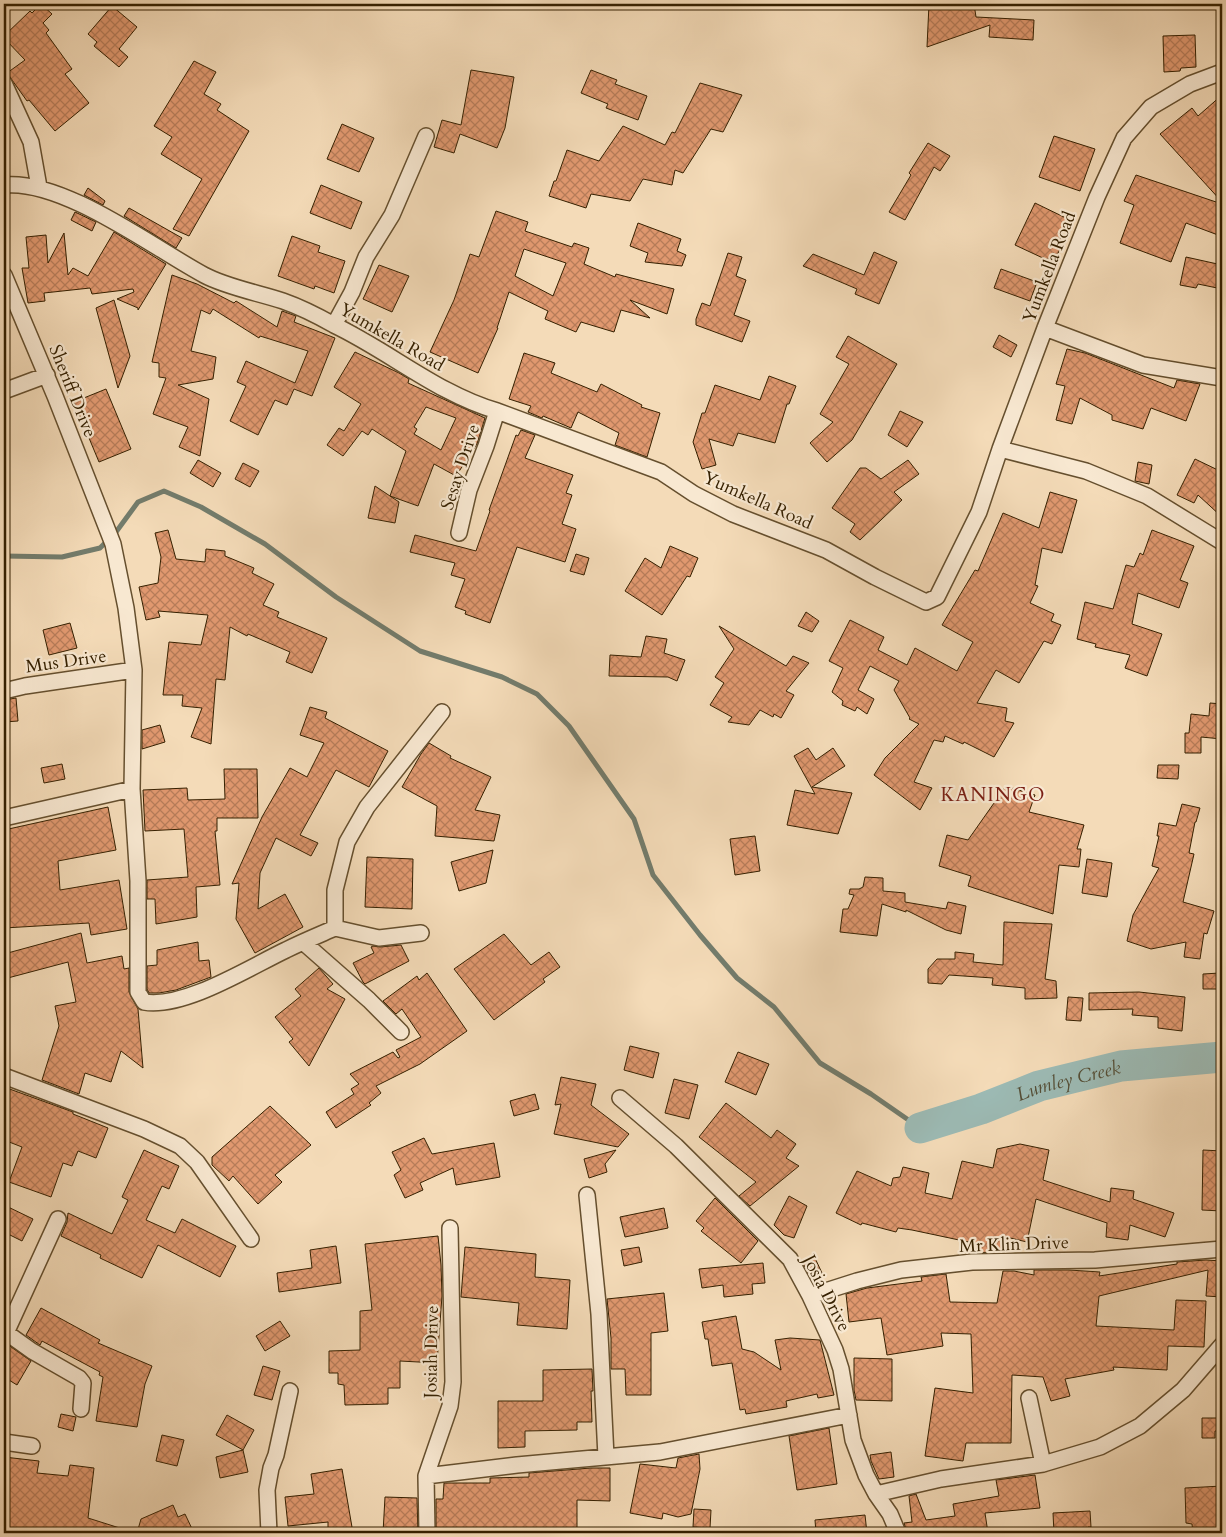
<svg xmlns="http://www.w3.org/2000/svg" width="1226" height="1537" viewBox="0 0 1226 1537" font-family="Cardo,serif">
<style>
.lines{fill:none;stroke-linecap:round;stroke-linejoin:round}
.stream{stroke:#737c6c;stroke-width:5}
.river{stroke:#9cbab4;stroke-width:31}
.building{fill:url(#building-cross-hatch);stroke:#352000;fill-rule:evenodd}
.street-casing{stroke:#654f2e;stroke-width:18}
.street{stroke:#f8e8d1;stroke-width:15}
.labels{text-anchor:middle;stroke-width:4.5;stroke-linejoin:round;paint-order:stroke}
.street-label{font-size:18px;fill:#352000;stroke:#f8e8d1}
.neighbourhood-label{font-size:19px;letter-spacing:1px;fill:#7a1f14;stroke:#f8e8d1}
.water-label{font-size:19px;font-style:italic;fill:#544e36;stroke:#f8e8d1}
</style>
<defs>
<pattern id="building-cross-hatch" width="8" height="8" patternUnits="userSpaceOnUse" patternTransform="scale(1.25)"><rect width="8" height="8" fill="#e0986f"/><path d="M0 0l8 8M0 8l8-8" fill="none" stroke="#b67c59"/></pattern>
</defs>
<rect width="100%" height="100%" fill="#f4dbb8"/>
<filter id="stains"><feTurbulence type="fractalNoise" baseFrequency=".004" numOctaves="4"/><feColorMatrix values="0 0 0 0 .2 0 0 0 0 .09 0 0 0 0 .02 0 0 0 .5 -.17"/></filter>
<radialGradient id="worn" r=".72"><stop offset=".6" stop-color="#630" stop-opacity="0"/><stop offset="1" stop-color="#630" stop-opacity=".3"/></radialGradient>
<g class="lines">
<path class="stream" d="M4,556l58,1 38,-9 16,-16 22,-30 26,-11 37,16 64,37 71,53 84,54 82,26 35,17 32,32 65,93 19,56 47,60 37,43 37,29 46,56 51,31 49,34"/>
<path class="river" id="s1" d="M920,1128l61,-19 58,-23 82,-20 101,-9"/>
</g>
<path class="building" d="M41,4l11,10 -9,9 6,7 -3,3 26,36 -7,5 24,29 -34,28 -26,-31 -2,1 -20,-28 18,-13 -21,-22v-2l26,-25 2,2z
M929,4h45l2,13 58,3 -1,20 -44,-3 1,-12 -63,22z
M112,6l25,21 -18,22 9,8 -9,10 -25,-21 3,-4 -9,-8z
M1195,35l1,32 -15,1 -1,3 -16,1 -1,-36z
M194,61l22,11 -12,22 17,10 -4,6 32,21 -60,105 -16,-7 29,-50 -41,-25 11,-17 -18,-11z
M471,70l43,7 -9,51 -8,20 -37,-14 -6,19 -20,-6 8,-27 19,5z
M591,70l26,10 -2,4 32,12 -9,24 -32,-12 2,-4 -27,-11z
M700,83l42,12 -19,37 -12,-3 -28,44 -8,-3 -3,15 -29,-6 -13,22 -39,-7 -5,14 -37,-12 5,-15h2l11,-31 32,11 24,-35 42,19 7,-13 3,1z
M1222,95v107l-62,-68 32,-26 6,8z
M342,124l32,14 -15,34 -32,-13z
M1054,136l41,13 -15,42 -41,-14z
M928,143l22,13 -10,15 -6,-4 -29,53 -16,-8 22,-37 -2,-2z
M1136,175l86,29v23l-4,8 -32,-12 -15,39 -51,-19 14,-38 -10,-4z
M321,185l41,17 -11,27 -41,-16z
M88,188l17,13 -2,4 -19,-10z
M1035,203l33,16 -9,18 5,5 -7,13 -4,-2 -3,6h-5l-30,-14z
M129,208l53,30 -6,10 -52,-32z
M496,211l32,11 -3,9 47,16 2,-4 15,5 -5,16 31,13 1,-3 58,15 -7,25 -37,-14 20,18 -29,-8 -7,22 -33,-10 -5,10 -31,-13 3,-8 -39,-19 -12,36h1l-20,45 -48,-21 24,-52 16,-46 9,3zM524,249l42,14 -13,33 -38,-20z
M75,212l21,10 -4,9 -21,-11z
M638,223l43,16 -4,12 9,4 -4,11 -37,-4 3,-9 -18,-7z
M114,232l52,32 -28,46v-2l-21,-9 17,-7 -1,-3 -41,5 -2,-6 -46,5 1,8 -17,2 -6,-35h7l-3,-31 20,-2 2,28 16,-30 4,42 5,-7 15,8z
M292,236l28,10 -2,6 27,9 -11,32 -19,-7 -1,3 -36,-13z
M874,252l23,10 -18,42 -24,-10 2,-5 -54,-23 10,-12 51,21z
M728,253l14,4 -6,19 10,4 -12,35 16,6 -8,21 -46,-17v-6l6,-16 8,3z
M1186,257l36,8v24l-24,-5 -2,4 -16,-3z
M379,265l30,11 -17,36 -29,-13z
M1001,269l36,13 -7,19 -36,-13z
M172,275l25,9 37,19 2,-2 41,26 5,-16 14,5 -2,6 41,16 -23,58 -18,-7 -7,16 -12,-5 -17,35 -28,-14 16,-35 -9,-4 9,-21 49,22 13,-32 -48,-15 -1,2 -46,-29 -3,5 -9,-4 -10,41 25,6 -3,22 -35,6 31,14 -9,57 -21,-9 9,-20 -35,-13 13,-36 -7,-1v-14l-7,-1z
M114,300l16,56 -12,32 -22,-80z
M999,335l18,10 -6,12 -18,-10z
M848,336l49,28 -45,76 -25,22 -17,-19 23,-21 -13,-8 29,-50 -13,-7z
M1067,349l18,4 89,35 3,-8 23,4 -14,37 -35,-13 -8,21 -31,-9v-5l-32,-17 -8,26 -16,-4 9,-34 -9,-2z
M355,352l44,21 10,6 -1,4 77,35 -8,26 -21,32 -22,-12 -16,42 -28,-10 9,6 -4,21 -27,-5 7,-32 15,10 16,-45 -34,-22 -4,6 -6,-4 -19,25 -16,-11 12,-17 5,3 17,-27 -27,-17zM426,407l30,11 -15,32 -27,-16 3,-5 -3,-2z
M524,353l31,10 -4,10 46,19 4,-8 41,21 -1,2 19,6 -13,44 -32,-12 4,-12 -41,-21 -7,16 -28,-12 -1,2 -14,-6 3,-6 -22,-7z
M769,376l27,10 -7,18h-2l-12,39 -37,-10 -5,13 -24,-7 7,26 -14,4 -9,-27 9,-29h3l10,-28 45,15z
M106,389l25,60 -32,13 -25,-60z
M900,411l23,11 -16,25 -19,-12z
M521,430l14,5 -10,23 48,17 -7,18 6,2 -10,29 14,5 -11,33 -48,-15 -27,76 -25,-9 1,-3 -11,-4 10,-28 -14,-4 4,-12 -45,-11 5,-17 61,16 14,-40 -1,-1 27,-75 2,1z
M1195,459l27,13v45l-24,-22 -4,8 -17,-8z
M198,460l23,13 -8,14 -23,-14z
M908,460l11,14 -25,18 8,8 -42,40 -10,-8 5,-8 -23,-16 28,-40h6l15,11z
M1138,462l14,3 -3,19 -14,-3z
M243,463l16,8 -9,16 -15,-8z
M1050,492l27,8 -15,53 -20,-5 -7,37 3,1 -8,17 24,11 -3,7 10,4 -9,19 -8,-3 -25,42 -23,-13 -19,33 30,5 -2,13 9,2 -20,34 -30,-15 -1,2 -18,-8 -2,6 -9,-2 -20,42 18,6 -12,22 -46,-35 11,-17 34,-34 -10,-5 1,-1 -16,-28 5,-9 -29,-15 -12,24 16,9 -7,15 -10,-7 -2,4 -13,-6 1,-4 -11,-9 11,-24 -14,-7 21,-41 34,17 -6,13 29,15 8,-17 42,23 16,-29 -31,-17 33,-55 3,1 25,-58 36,15z
M168,530l8,29 29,3 1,-13 19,2v5l29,12 -2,5 22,11 -11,21 16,7 -2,5 50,21 -15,35 -26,-11 4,-10 -42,-18 -1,2 -17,-9 -5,53 -9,-1 -5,65 -20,-7 11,-29 -20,-2 1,-11h-20l6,-53 32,3 7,-30 -50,-4 2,6 -14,3 -7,-33 19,-4 3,-26 -6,-24z
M1152,530l42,16 -14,34 8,3 -9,25 -41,-15 -6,31 30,10 -15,42 -22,-8 5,-13 -35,-8 1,-3 -19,-5 8,-37 28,7 13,-44 8,2 6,-14 3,2z
M670,546l28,12 -8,19 -3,-1 -25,39 -37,-24 20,-33 16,10z
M576,554l13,4 -5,17 -14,-4z
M806,612l13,9 -7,11 -14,-6z
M70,623l7,25 -28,7 -6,-25z
M719,626l67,40 7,-10 16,7 -23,28 8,4 -13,23 -7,-4 -1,3 -13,-7 -11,15 -21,-3 4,-5 -22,-12 14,-22 -9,-6 19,-28z
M646,636l21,3 -3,14 21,7 -8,21 -9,-4 -59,-1 1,-21 31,2z
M16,698l2,23 -14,1v-22z
M1210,703l12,1v35l-21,-2v16h-16v-20h4l2,-19 18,2z
M310,707l17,5 -2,6 63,33 -19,36 -33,-17 -36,65 18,8 -7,13 -35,-18 -16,35 -2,36 27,-15 18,33 -48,26 -19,-34 3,-36 -7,1 30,-67 28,-49 17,9 17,-34 -24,-8z
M160,725l5,17 -23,7v-19z
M429,743l22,13 -1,2 41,19 -16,33 25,5 -6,26 -59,-5 2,-30 -35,-19 19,-33z
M808,748l8,12 17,-12 12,18 -33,21 40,6 -14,41 -51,-9 8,-35 20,4 -21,-38z
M62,764l3,15 -21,4 -3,-15z
M1158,765h21l-1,14 -21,-1z
M224,769h33l1,49h-41v13h-2l5,54 -24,2 1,30 -41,7 -1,-25h-8v-19l41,-3 -4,-48 -39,2 -2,-41 44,-2 1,12 37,-1z
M1006,786l29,9 -6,17 55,13 -7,24h4l-2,18 -20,-2 -6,49 -85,-28 3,-10 -32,-10 8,-31 21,5z
M1182,804l18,4 -4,14h-1l-6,31 5,1 -11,48 31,9 -7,23 -3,-1 -4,26 -16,-2 2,-15 -35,7 -24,-8 6,-26 26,-47 -7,-2 7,-30h-2l2,-13 17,3z
M108,807l8,43 -58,11 2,29 59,-10 8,49 -36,6 -2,-12 -85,5v-98z
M755,836l5,35 -25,4 -5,-36z
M493,850l-7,33 -27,8 -8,-29z
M367,857l46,2 -1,50 -47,-2z
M1087,859l25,4 -5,34 -25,-4z
M865,877l18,1v13l22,2v9l41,7 2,-7 18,4 -5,28 -15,-4 -40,-20v2l-24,-8 -5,32 -37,-4 3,-23h5l6,-14 -5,-1 1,-5h9l4,-2z
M1004,922l48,2 -7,55 11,2 1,17 -32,1v-11l-33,-3 1,-7 -44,-3 -7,9 -14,-1v-14l9,-10h18v-7l19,2 -1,8 30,3z
M81,933l6,30 35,-7 2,13 5,-1v24l9,17 5,59 -22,-17 -10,31 -26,-9 -6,21 -37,-14 17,-54 -4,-20 21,-4 -8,-40 -64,17v-25z
M504,934l27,31 18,-13 11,15 -17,12 2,3 -51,38 -40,-51z
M198,942l1,19 10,-1 2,17 -35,13 -17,3h-10l-2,-4v-23l10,-1v-15z
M401,945l8,16 -44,23 -2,-2 -10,-19 21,-10 -3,-6 2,-1 7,1z
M319,968l14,16 -6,5 18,10 -36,67 -20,-24 4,-3 -18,-22 26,-21 -6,-7z
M427,973l40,58 -47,33 -44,22 5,7 -12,10 2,2 -35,23 -10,-16 28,-18 -3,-5 8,-5 -9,-10 43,-22 5,6 2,-1 -4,-7 25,-13 -19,-28 -6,5 -13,-13 34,-25 2,4z
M1220,973v16h-17v-15z
M1139,992l46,5 -3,34 -24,-3v-11l-26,-2 1,-6 -44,1v-17z
M1068,997l15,1 -2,23 -15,-1z
M630,1046l29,7 -6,25 -29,-8z
M738,1052l31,12 -13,31 -31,-13z
M561,1077l35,7 -5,21 38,29 -11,13 -64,-13 7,-30 -6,1z
M674,1079l24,6 -9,34 -24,-6z
M4,1087l69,25v2l35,14 -12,30 -18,-7 -6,15 -9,-3 -12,34 -42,-15 13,-35 -18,-7z
M535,1094l4,15 -25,7 -4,-15z
M726,1103l45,35 6,-8 19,14 -10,14 13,8 -49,40 -11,-10 17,-14 -57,-45z
M270,1106l41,39 -36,30 7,7 -24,22 -25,-28 -4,5 -17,-16v-8z
M424,1138l8,16 62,-11 6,34 -44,8 -3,-17 -33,15 3,7 -18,8 -11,-23 7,-5 -9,-18z
M1020,1144l29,6 -6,30 67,22 1,-14 23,3 -1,8 41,14 -9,24 -35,-12 -2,15 -22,-3 1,-14 -71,-24 -9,43 -21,-5 -2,14 -28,2 2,-9 -66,-14 -14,-2 -2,4 -34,-9 -1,2 -25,-12 21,-42 34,15 2,-8 7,-1 3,-10 26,6 -4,20 27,6 10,-38 31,7 4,-19z
M144,1150l35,16 -10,23 -7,-3 -16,34 29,13 7,-14 54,27 -16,31 -62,-32 -16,33 -42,-20 1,-3 -40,-19 6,-14 1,-9 44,21 16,-34 -6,-3z
M616,1150l-11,14 2,8 -18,6 -5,-19z
M1203,1150l19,1 -1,28h1v32l-20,-1z
M789,1196l18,10 -13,32 -10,-3 -10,-10z
M715,1198l43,43 -17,22 -40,-32 3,-3 -8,-7z
M4,1205l29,14 -11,22 -18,-9z
M664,1208l4,20 -43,9 -5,-20z
M438,1236l3,29 1,31 -5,67 -37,-2v27h-12v16l-43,1 -1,-20 -6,-1v-11h-9v-22l31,-1v-39l12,-1 -7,-66z
M336,1246l5,37 -62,9 -2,-19 35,-5 -2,-18z
M465,1247l71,7 -1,23 35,3 -3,49 -50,-4 2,-22 -58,-6z
M639,1247l3,15 -18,4 -3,-16z
M814,1256l8,17 -11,5 -9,-16z
M1206,1260l16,1v36l-16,-1 2,-26 -109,26 -3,30 78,4 2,-30 30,1 -2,46 -36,-1 -1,24 -54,-3 1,3 -49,9 5,17 -19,5 -8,-24 -31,-2 -1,68h-45l-3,18 -38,-5 10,-68 38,5 -2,-59 -30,-1 2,13 -56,9 -6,-37 -32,4 -3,-28 21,-6 55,-7 -1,-4 25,-3 4,28 47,1 6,-32h11l20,4v-5h35l31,2 -1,4 78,-12v-2z
M763,1263l2,20 -13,1 1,10 -29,3 -1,-12 -21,3 -3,-19z
M664,1293l4,38 -17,2v62h-25l-1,-26h-14v-31l-4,-39z
M41,1308l59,32 -2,3 54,23 -7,18 -8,43 -41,-6 7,-44 -4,-2 1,-3 -58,-31 -2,4 -14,-10z
M736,1316l6,33 12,3 27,18 -6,-30 15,-2 30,2 14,55 -16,3 -1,-4 -31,7 1,6 -41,7 -1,-5 -5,1 -8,-47 -20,3 -4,-27h-3l-3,-17z
M280,1321l10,15 -25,15 -9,-15z
M4,1342l27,19 -14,24 -13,-8z
M854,1358l38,1v42l-36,-1 -2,-10z
M263,1366l17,5 -8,29 -18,-5z
M592,1369l1,22h-2l1,31h-15v8l-52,1v16l-27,1v-47h45v-31z
M61,1414l15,3 -3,14 -15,-4z
M227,1415l27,15 -11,20 -27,-15z
M1202,1418h20v13h-7v7h-13z
M829,1428l8,56 -40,6 -8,-54z
M162,1435l22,5 -7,26 -21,-5z
M243,1450l5,22 -28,6 -4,-21z
M891,1452l3,25 -15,2 -8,-18 -1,-6z
M699,1454l1,15 -9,45 -13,3 -15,-4 -1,6 -32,-6 10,-49 36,4 2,-10z
M4,1457l35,4 -2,12 31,3 2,-11 24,3 -6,50 38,12v3h-111l-11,-1z
M591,1468h19v33l-33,-1v33h-141v-34h7l1,-16h46v-5l39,-1v-4z
M342,1469l11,64h-25v-11l-40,4 -3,-29 29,-3 -3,-20z
M1035,1475l5,33 -55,5 3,20h-81l-3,-10 8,-1 -3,-26 7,-2 10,26 29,-4 -2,-12 46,-8 -3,-16z
M1222,1486v47h-29l-1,-9 -6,-1 -1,-35z
M385,1497l32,1 1,35h-35z
M173,1505l5,12 7,-3 9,19h-57l4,-14z
M694,1509l17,1 -1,18 -17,-1z
M1090,1511l1,16h-3v5l-34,1 -1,-20z
M865,1515l2,18h-51l-1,-13z"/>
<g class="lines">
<defs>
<path id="street" d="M4,83l27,59 8,45
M4,185c59,-6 148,62 200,90 22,12 55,18 79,26 17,6 35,15 51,24 55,26 104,69 163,86l164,61 33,22 39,20 93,36 49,27 51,25 11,-5 42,-85 21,-63 45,-121 52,-131 27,-59 27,-31 39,-23 32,-12
M4,275l51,121 58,148 13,64 8,62 -2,119 6,92v111l6,10c40,7 106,-35 142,-52 16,-8 33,-15 49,-22v-38l12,-48 20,-35 75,-95
M334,325l18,-33 14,-35 26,-42 34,-79
M1045,328l98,37 79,13
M4,391l43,-16
M1000,449l86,22 61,25 75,46
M459,533l10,-43 17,-44 11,-35
M4,691l21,-5 109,-16
M4,818l128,-29
M335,928l44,10 42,-5
M303,942l66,58 32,32
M4,1076l140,53 36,17 17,16 54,77
M620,1098l56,48 114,113 20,37 25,54 6,19 12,71 13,35 10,19 14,20 8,19
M587,1195l12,119 7,143
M810,1296l47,-15 44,-11 71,-8 123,-2 127,-11
M4,1331l28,20 47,27 4,5 -2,26
M6,1333l52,-114
M1029,1398l14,66
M4,1442l28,4
M426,1476l91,-11 143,-13 189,-37
M876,1494l65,-15 102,-15 57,-17 40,-21 43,-36 39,-45
M269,1533l-2,-43 4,-22 5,-13 14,-64
M427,1533l-1,-57 24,-70 3,-24 -3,-154"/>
</defs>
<use href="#street" class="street-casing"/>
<use href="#street" class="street"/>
</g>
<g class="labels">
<g class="street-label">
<text transform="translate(1049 267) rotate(-69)" y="6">Yumkella Road</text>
<text transform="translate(392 337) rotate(30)" y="6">Yumkella Road</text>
<text transform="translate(73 391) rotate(68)" y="6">Sheriff Drive</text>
<text transform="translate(460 467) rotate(-72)" y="6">Sesay Drive</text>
<text transform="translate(758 500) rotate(24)" y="6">Yumkella Road</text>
<text transform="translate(66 661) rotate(-8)" y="6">Mus Drive</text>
<text transform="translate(1014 1244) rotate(-2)" y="6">Mr Klin Drive</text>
<text transform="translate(827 1293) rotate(63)" y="6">Josia Drive</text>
<text transform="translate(431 1352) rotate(-89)" y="6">Josiah Drive</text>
</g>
<g class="neighbourhood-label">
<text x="993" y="801">KANINGO</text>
</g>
<g class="water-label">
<text dy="7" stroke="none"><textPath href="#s1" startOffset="156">Lumley Creek</textPath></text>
</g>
</g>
<rect width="1226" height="1537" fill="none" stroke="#f4dbb8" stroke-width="20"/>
<rect x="5" y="5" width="1216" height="1527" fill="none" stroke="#352000" stroke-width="2.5"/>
<rect x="10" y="10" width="1206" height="1517" fill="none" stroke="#352000"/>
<rect width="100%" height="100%" filter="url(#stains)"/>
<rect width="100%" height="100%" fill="url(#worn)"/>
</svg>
